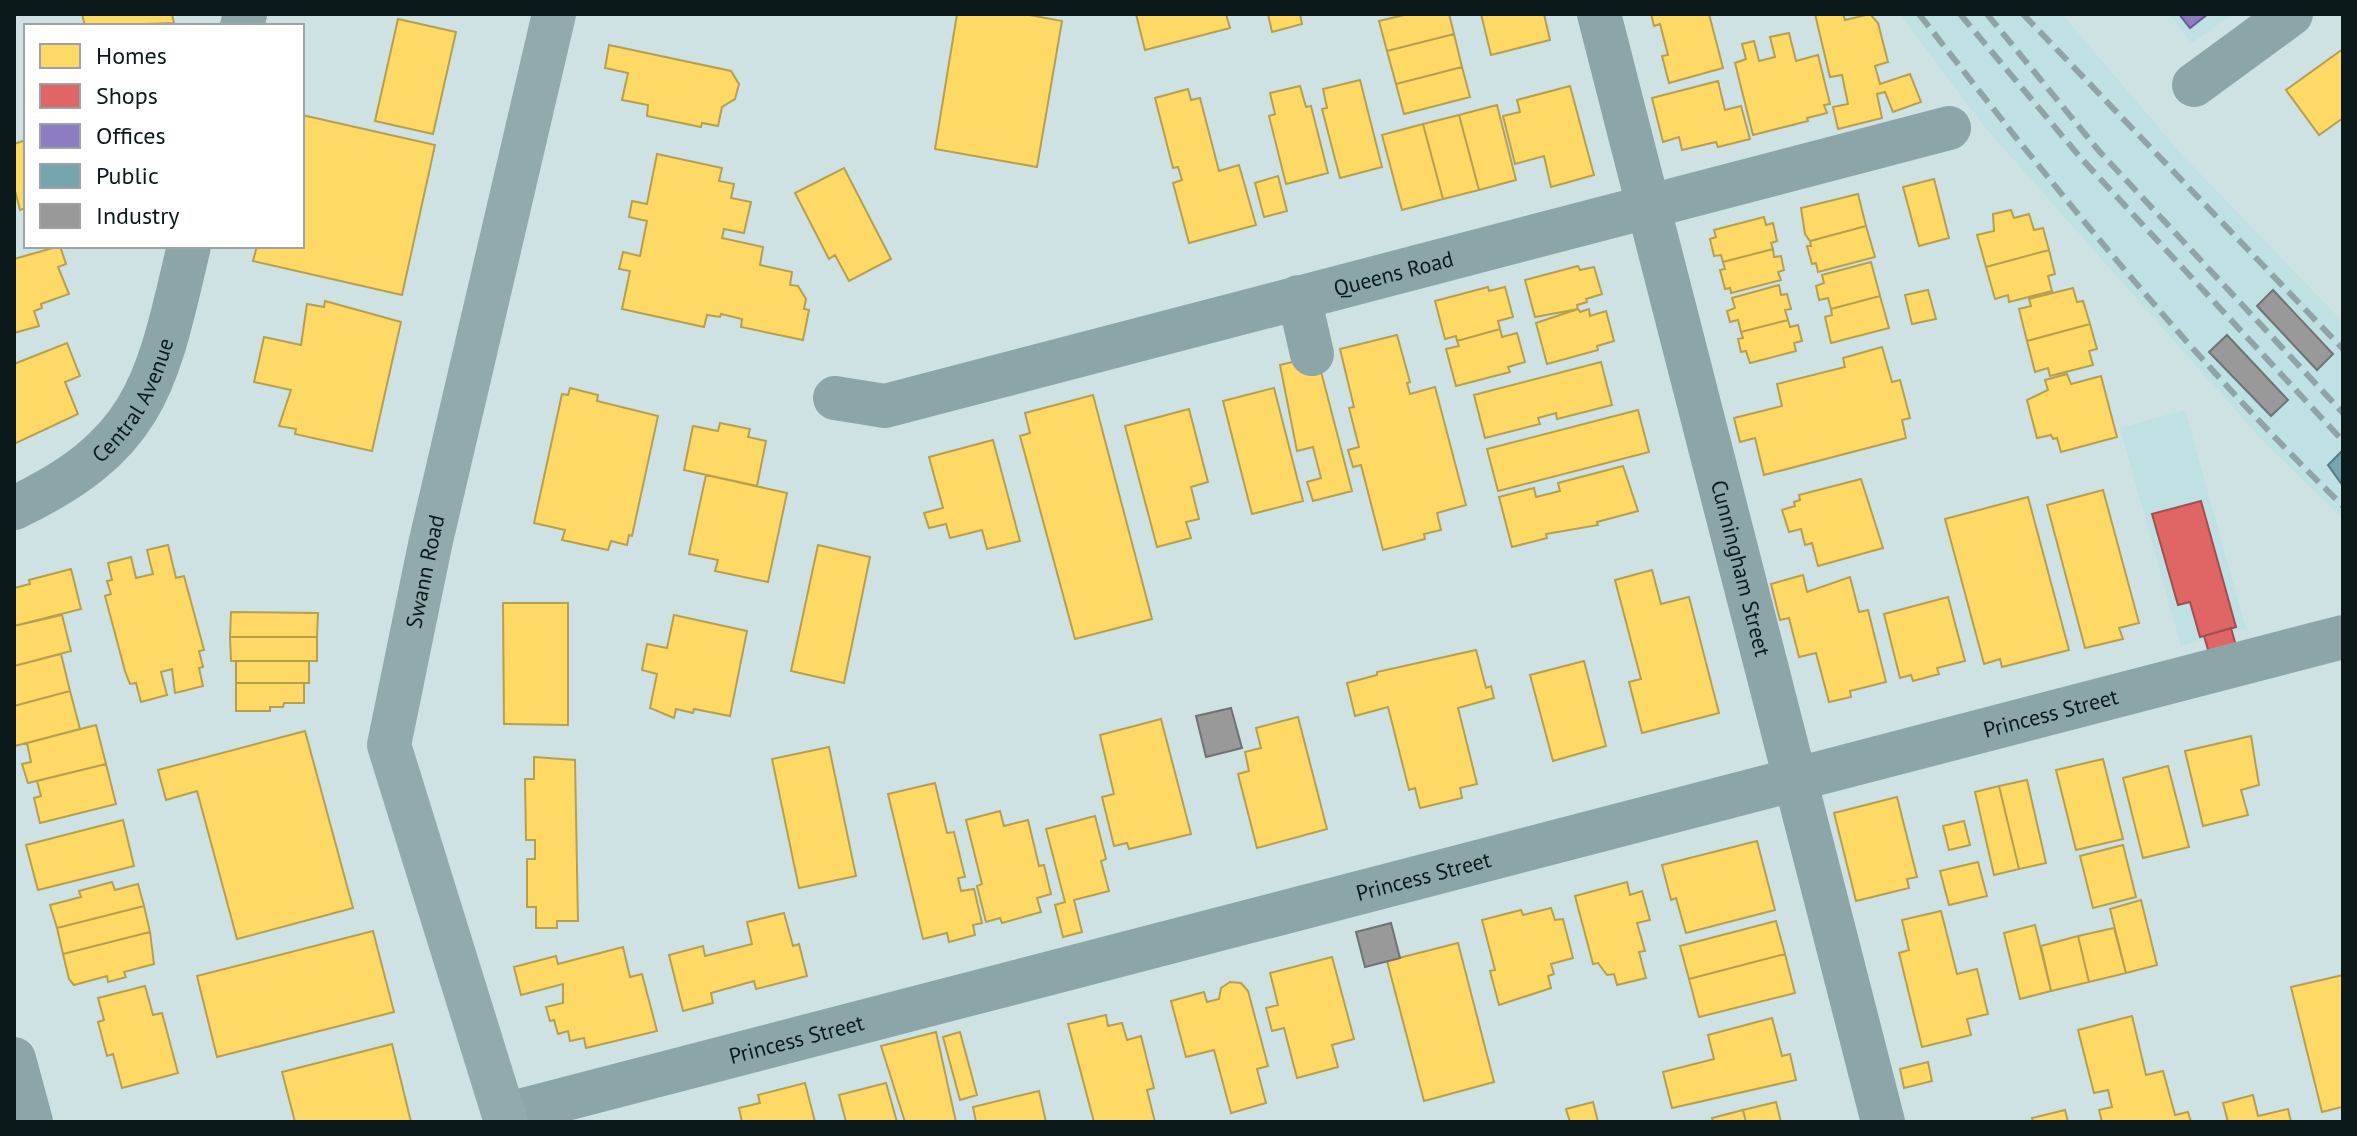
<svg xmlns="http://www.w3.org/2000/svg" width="2357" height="1136" viewBox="0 0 2357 1136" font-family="'PT Sans',sans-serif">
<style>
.built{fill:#bfe1e4}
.homes{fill:#ffd966;stroke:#b69f4f;stroke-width:2}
.shops{fill:#e06666;stroke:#a04f4f;stroke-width:2}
.offices{fill:#8e7cc3;stroke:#675e90;stroke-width:2}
.public{fill:#76a5af;stroke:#567b82;stroke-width:2}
.industry{fill:#999;stroke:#6e7373;stroke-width:2}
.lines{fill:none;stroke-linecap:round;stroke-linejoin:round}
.minor{stroke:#8ba5a8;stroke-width:44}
.major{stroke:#92aaac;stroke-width:44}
.rail{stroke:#90a4a6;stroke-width:6;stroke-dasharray:16 8;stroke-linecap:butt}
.labels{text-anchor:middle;stroke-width:8;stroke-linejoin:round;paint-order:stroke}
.street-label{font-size:22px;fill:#0b191a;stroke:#fff}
</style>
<rect width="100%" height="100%" fill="#cee1e3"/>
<path class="built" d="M1900,14h162l120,141 161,167v197l-82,-80 -278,-314z
M2169,14h64l-41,29z
M2185,410l61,219 -65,17 -61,-218z"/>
<path class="homes" d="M82,14h90l2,9 -89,3z
M957,14h67l38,7 -25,146 -102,-18z
M1136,14h90l4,14 -85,22z
M1268,14h32l2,10 -30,8z
M1408,14h41l5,20 -67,17 -8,-30z
M1481,14h63l6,26 -59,15z
M1651,14h58l14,54 -54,15 -7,-27 6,-1 -8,-31 -6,2z
M1815,14h28l2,6 25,-6 8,9 10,39 -13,4 5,18 30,-10 11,28 -28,10 -8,-20 -8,2 5,24 -44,11 -5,-22 15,-3 -6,-29 -12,2z
M398,19l58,13 -23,102 -58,-13z
M1789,33l7,28 22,-6 12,49 -6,1 3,8 -20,5 1,3 -55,14 -18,-72 11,-4 -4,-15 12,-3 5,20 16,-4 -5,-20z
M1454,34l8,33 -66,17 -9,-33z
M609,45l122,26 8,13 -4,15 -13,8 -4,19 -16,-3 -1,4 -54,-11 1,-11 -26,-5 6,-27 -23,-5z
M2343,49v69l-24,17 -33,-45z
M1462,67l8,30 -66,17 -8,-30z
M1360,80l22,87 -42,11 -18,-69 5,-1 -4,-19z
M1718,81l7,29 16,-4 9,33 -32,8 -2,-5 -34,8 -3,-13 -16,5 -11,-44z
M1300,86l6,21 5,-1 17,67 -42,11 -17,-68 6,-2 -5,-21z
M1570,86l24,89 -43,12 -7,-31 -29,8 -12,-48 17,-4 -3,-12z
M1188,89l3,11 9,-2 19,73 20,-6 17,60 -67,18 -16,-60 9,-3 -4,-13 -5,1 -18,-70z
M1497,105l19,75 -37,10 -20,-75z
M302,115l133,30 -33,150 -149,-34 4,-15h45z
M1459,115l20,75 -36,9 -20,-75z
M1423,124l20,75 -41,11 -20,-75z
M26,140v68l-6,2 -6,-23v-43z
M657,154l65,14 -3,13 15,3 -3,14 20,4 -7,31 -20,-4 -2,9 41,9 -3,18 32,7 -2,13 8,1 8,13 -2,10 5,1 -6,30 -62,-13 1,-8 -21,-5 -1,3 -13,-2 -3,12 -82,-18 8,-38 -11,-2 4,-17 17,4 7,-35 -18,-4 3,-16 15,3z
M844,168l47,91 -42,22 -14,-26 -6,4 -34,-66z
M1278,176l9,35 -23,6 -9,-34z
M1934,179l15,59 -30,8 -16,-59z
M1858,194l8,32 -56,15 -5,-7 -4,-26z
M2011,210l3,8 15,-4 5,16 9,-2 6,22 -63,17 -9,-32 17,-4 -1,-17z
M1764,217l2,8 7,-2 4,18 -6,2 2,6 -50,13 -2,-7 -7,1 -4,-17 6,-2 -2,-7z
M1866,226l9,31 -57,15 -2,-9 -4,1 -5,-18h4l-1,-5z
M60,246l6,18 -8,3 11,27 -28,10 1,4 -8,3 5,15 -25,7v-74z
M1773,249l1,8 7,-1 3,14 -6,2 3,8 -50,13 -1,-5 -5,1 -5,-19 5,-1 -2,-7z
M2049,250l6,24 -7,2 4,15 -43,11 -1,-7 -13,4 -9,-32z
M1871,262l9,34 -49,13 -3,-11 -9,2 -3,-14 8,-3 -2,-8z
M1578,266l2,4 14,-3 8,27 -16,5 1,3 -10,3 1,4 -43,8 -10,-37z
M1779,285l2,10 6,-1 4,15 -6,1 3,10 -47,12 -3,-12 -8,2 -3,-11 8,-3 -3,-10z
M1488,287l1,4 16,-4 8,30 -15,4 2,8 -43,12 -1,-5 -11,3 -10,-38z
M2073,288l4,14 6,-1 7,23 -63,17 -8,-32 12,-3 -2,-7z
M1928,290l8,29 -24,5 -7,-29z
M1880,296l9,32 -58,15 -6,-26 7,-2 -1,-6z
M325,301l76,21 -29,129 -77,-17 1,-5 -17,-3 12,-36 -37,-8 10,-45 37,8 6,-41 17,3z
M1578,309l2,3 9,-3 1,7 16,-5 8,30 -17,5 1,4 -51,14 -11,-41z
M1788,320l2,7 8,-2 4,16 -8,2 2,8 -46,12 -4,-12 -5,1 -3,-13 5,-1 -2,-6z
M2090,324l7,25 -8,2 4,14 -43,11 -2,-8 -13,4 -8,-31z
M1500,329l2,8 15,-4 8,29 -17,5 2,5 -54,14 -10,-37 13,-3 -2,-5z
M1397,335l13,47 -3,1 3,11 25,-7 31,118 -29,8 4,17 -17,4 1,5 -42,11 -22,-85 -8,2 -5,-17 11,-3 -10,-39 5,-1 -14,-58z
M67,343l13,33 -15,6 13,32 -64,30v-80z
M1882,347l10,35 8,-2 10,38 -8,2 4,18 -142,37 -9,-37 -15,4 -6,-24 48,-12 -5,-22 68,-17 -2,-9z
M1317,356l35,135 -39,10 -6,-19 14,-4 -8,-31 -16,4 -17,-86z
M1601,362l11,43 -55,14 -1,-6 -18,5 2,6 -55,14 -11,-43z
M2067,374l4,10 30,-8 16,61 -56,15 -4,-14 -4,1 -2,-4 -14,3 -10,-38 21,-10 -3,-10z
M570,388l28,7 -1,6 61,15 -26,120 -3,-1 -2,10 -16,-4 -3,9 -46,-10 3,-10 -31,-7 28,-129 6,1z
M1274,388l29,113 -51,13 -29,-113z
M1093,395l59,224 -77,20 -55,-203 10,-3 -5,-20z
M1189,409l19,73 -17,5 8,32 -13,3 5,16 -34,9 -32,-121z
M1638,410l11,42 -151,39 -11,-42z
M720,423l30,6 -2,8 18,4 -9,45 -73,-16 9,-44 25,5z
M993,440l27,101 -33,8 -5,-19 -32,8 -4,-14 -17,4 -5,-15 19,-5 -14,-51z
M1623,466l15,45 -41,11 1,3 -52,9 1,4 -35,9 -13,-50 35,-9 2,9 24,-6 -2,-8z
M706,475l81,18 -19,89 -53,-11 3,-11 -29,-6z
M1861,479l22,69 -65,18 -6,-23 -7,2 -4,-16 -12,3 -7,-22 13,-4 -1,-4 6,-2 -1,-5z
M2103,490l36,133 -20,5 4,11 -38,9 -38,-143z
M2028,497l41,153 -67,17 -2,-8 -16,5 -39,-145z
M168,545l8,33 8,-2 20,74 -5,1 4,16 -4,1 4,18 -28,7 -3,-24 -11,3 6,23 -26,7 -5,-19 -6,1 -5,-13 -20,-75 6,-2 -4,-13 5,-1 -4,-17 23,-6 5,21 17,-4 -6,-24z
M818,545l52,12 -26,126 -53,-12z
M71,569l10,40 -67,17v-38l16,-4 -1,-4z
M1652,570l9,34 28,-7 30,116 -77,20 -13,-51 12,-3 -26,-99z
M1803,575l4,17 43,-15 9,35 9,-2 18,72 -36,9 1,6 -22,5 -13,-49 -17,4 -10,-39 -9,2 -9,-36z
M1948,597l17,64 -28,7 2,6 -26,7 -2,-6 -11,3 -16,-64z
M503,603h65v122l-64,-1z
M231,612l87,1 -1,24h-87z
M62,615l9,36 -57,15v-40z
M674,615l73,16 -17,85 -36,-7 -1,4 -17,-4 -2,9 -24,-10 7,-34 -15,-4 5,-26 20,4z
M230,637h87v24h-86z
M1476,650l10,38 5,-2 3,12 -36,10 19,76 -17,4 2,10 -42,10 -5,-20 -6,2 -21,-83 -33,9 -8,-33 30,-8v-3z
M61,654l9,37 -56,15v-40z
M236,661h73v22h-73z
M1584,661l22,85 -53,15 -23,-86z
M236,683h68v20h-20l-1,4h-13v4h-34z
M70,691l10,38 -65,17 -1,-40z
M1298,717l29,112 -70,19 -19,-74 11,-3 -4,-19 16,-4 -5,-20z
M1161,719l30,115 -62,15 -2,-6 -13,3 -12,-49 12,-3 -14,-59z
M96,725l10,39 -78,19 -6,-19 9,-2 -4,-19z
M305,731l48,177 -116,31 -40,-148 -31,9 -8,-30z
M2251,736l8,49 -18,5 7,25 -45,11 -18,-75z
M829,747l27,129 -57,12 -27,-129z
M534,757l41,3 3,161h-21v7h-21v-21h-9v-48h8v-19h-9l-1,-61h9z
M2103,759l20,80 -47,11 -20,-80z
M106,764l10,40 -76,19 -6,-25 7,-2 -4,-15z
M2168,766l21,81 -46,11 -20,-80z
M2027,780l19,83 -27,6 -20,-83z
M935,783l12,50 7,-1 11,45 -7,1 3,13 13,-2 8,34 -9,2 2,10 -26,7 -2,-9 -24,6 -35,-145z
M1999,786l20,83 -25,6 -19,-83z
M1897,797l20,80 -10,2 2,9 -53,13 -22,-88z
M1000,811l4,15 24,-6 11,46 5,-1 7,29 -14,4 4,14 -39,11 -2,-5 -14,4 -9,-36 5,-2 -16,-64z
M1095,816l11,43 -5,2 8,30 -35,9 8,32 -19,5 -8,-32 10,-3 -19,-73z
M123,820l11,46 -96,24 -12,-45z
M1964,821l6,24 -21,5 -6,-24z
M1757,841l18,69 -89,23 -10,-35 -5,2 -9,-35z
M2123,845l13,52 -43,11 -13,-52z
M1978,862l9,34 -38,9 -9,-34z
M112,882l3,8 23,-6 6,22 -87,22 -7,-23 31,-8 -2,-6z
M1627,882l3,13 12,-4 8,29 -13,3 8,28 -6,1 7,26 -29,7 -3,-11 -7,1 -9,-12 -5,1 -18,-68z
M2141,900l16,65 -31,8 -16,-64z
M144,906l6,26 -87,22 -6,-26z
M1551,908l4,12 8,-1 10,39 -22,6 3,10 -6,2 3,12 -52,17 -9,-34 5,-1 -13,-50 39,-10 2,5z
M1941,911l16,63 20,-5 11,45 -21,5 4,16 -49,12 -23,-94 10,-3 -7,-30z
M784,913l9,33 6,-2 8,32 -51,13 -2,-8 -43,12 2,10 -30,8 -14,-56 34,-9 2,10 47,-12 -5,-22z
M1776,921l9,33 -96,25 -9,-33z
M2035,925l16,66 -31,8 -16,-66z
M2114,928l12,45 -37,9 -11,-46z
M373,931l21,81 -177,45 -20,-81z
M150,932l4,32 -30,8 2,5 -18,5 -1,-6 -33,9 -5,-6 -6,-25z
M2078,936l11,46 -38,9 -10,-45z
M1458,943l36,139 -70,19 -37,-140z
M623,947l7,30 12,-3 15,57 -71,17 -2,-10 -14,3 -2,-10 -10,3 -4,-14 -4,1 -4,-14 17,-4v-19l-42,11 -7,-28 42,-11 2,8z
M1785,954l10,39 -96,24 -10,-38z
M1332,957l22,82 -22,6 6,22 -41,11 -13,-50 -12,3 -6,-23 12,-3 -8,-32z
M2343,975v127l-1,5 -20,5 -31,-125z
M1230,982l11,1 7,8 20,75 -11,3 9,34 -35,10 -17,-63 -28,7 -15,-56 33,-9 3,10 12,-3 2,-11z
M145,986l8,29 9,-2 16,60 -56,15 -9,-34 -6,2 -9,-34 6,-2 -6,-22z
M1106,1015l2,11 14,-3 5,17 14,-4 13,52 -7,2 8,32h-61l-26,-98z
M2132,1016l14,59 17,-4 12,44 13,-3 3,10h-89l-3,-12 13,-3 -4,-17 -14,3 -16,-63z
M1772,1018l10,38 8,-2 6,26 -124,28 -9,-36 51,-13 -6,-24z
M936,1032l20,90h-51l-24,-76z
M960,1032l17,63 -17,5 -17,-63z
M392,1044l19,78h-116l-13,-50z
M1928,1062l4,19 -28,7 -4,-19z
M805,1083l10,39h-73l-3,-14 21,-5 -2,-8z
M886,1083l11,39h-51l-7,-27z
M1039,1091l7,31h-70l-3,-15z
M2253,1095l5,21 30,-7 3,13h-63l-5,-19z
M1593,1102l5,20h-28l-4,-13z
M1776,1102l5,20h-35l-3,-12z
M1743,1110l3,12h-33l-1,-4z
M2065,1110l3,12h-35l-1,-4z"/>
<path class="shops" d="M2201,501l35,126 -36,10 -10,-35 -12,3 -26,-91z
M2231,628l5,18 -27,7 -5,-17z"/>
<path class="offices" d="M2179,14h29l-18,14z"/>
<path class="public" d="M2343,450v36l-15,-21z"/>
<path class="industry" d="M2273,290l60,64 -16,16 -60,-64z
M2227,335l61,65 -17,16 -62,-64z
M1231,708l11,40 -36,9 -10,-41z
M1391,923l9,35 -35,9 -9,-35z"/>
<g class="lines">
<g class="minor">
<path id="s1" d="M1599,14l284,1108"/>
<path d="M242,26l3,-12"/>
<path d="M2194,85l97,-71"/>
<path d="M1299,297l13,57"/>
<path id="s2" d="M835,398l50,8 1064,-278"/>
<path id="s3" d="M14,508c135,-64 143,-127 175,-262"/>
<path d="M14,1059l17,63"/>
<path id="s4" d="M504,1115l1839,-478"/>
</g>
<path class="major" id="s5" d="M506,1122l-117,-377 41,-200 124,-531"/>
<path class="rail" d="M1919,14c133,171 268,340 424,492
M1960,14l120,143 263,284
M1987,14l112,137 244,262
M2023,14l320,335"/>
</g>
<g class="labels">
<g class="street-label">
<text dy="8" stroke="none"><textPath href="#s2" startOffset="576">Queens Road</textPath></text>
<text dy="8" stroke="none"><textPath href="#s3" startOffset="166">Central Avenue</textPath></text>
<text dy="8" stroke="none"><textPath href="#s1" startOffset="572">Cunningham Street</textPath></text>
<text dy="8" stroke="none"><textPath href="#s5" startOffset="572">Swann Road</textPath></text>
<text dy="8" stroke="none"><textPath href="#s4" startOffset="1598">Princess Street</textPath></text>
<text dy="8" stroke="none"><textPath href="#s4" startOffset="950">Princess Street</textPath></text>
<text dy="8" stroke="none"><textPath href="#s4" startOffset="302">Princess Street</textPath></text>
</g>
</g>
<rect width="2357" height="1136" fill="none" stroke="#0b191a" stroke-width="32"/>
<rect x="24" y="24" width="280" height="224" fill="#ffffff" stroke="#9da3a3" stroke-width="2"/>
<rect x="40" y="44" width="40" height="24" fill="#ffd966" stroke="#9da3a3" stroke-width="2"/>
<text x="96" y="64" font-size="24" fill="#0b191a">Homes</text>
<rect x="40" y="84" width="40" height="24" fill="#e06666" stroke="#9da3a3" stroke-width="2"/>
<text x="96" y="104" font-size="24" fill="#0b191a">Shops</text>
<rect x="40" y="124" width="40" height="24" fill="#8e7cc3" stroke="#9da3a3" stroke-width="2"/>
<text x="96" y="144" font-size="24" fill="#0b191a">Offices</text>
<rect x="40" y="164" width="40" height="24" fill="#76a5af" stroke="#9da3a3" stroke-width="2"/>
<text x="96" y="184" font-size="24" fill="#0b191a">Public</text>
<rect x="40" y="204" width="40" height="24" fill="#999999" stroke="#9da3a3" stroke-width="2"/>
<text x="96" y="224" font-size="24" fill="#0b191a">Industry</text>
</svg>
